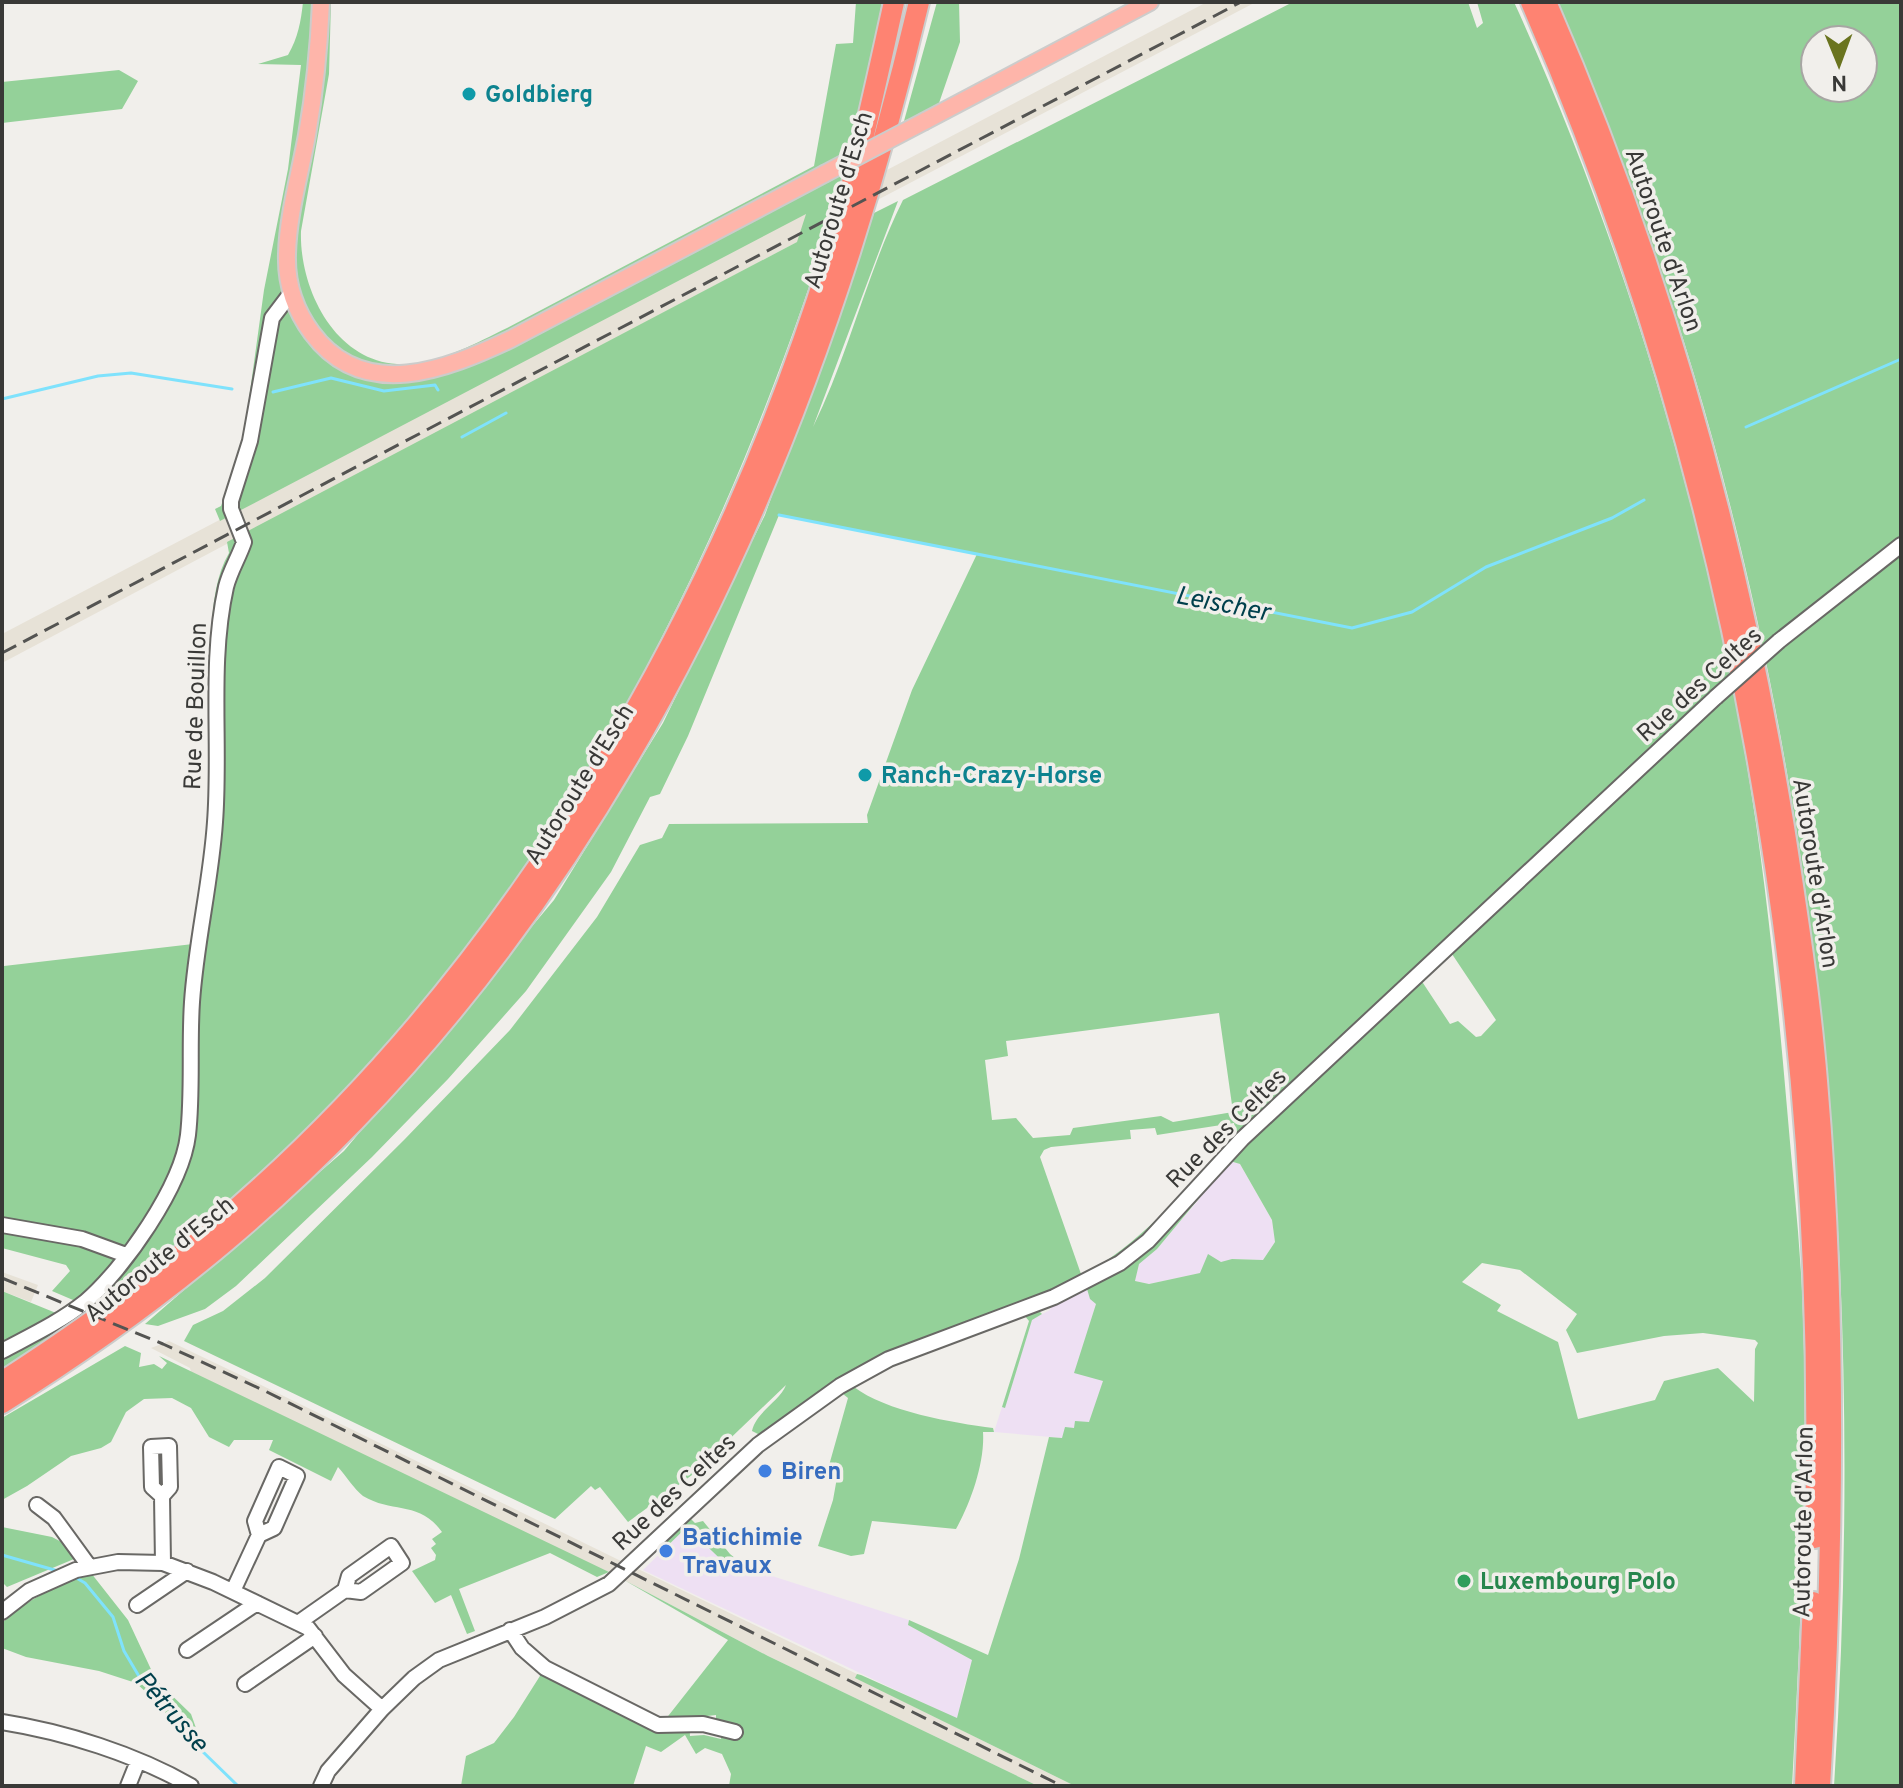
<svg xmlns="http://www.w3.org/2000/svg" width="1903" height="1788" viewBox="0 0 1903 1788" font-family="Overpass,sans-serif">
<style>
.commercial{fill:#eee0f3}
.built{fill:#e7e2d7}
.green{fill:#94d199;fill-rule:evenodd}
.lines{fill:none;stroke-linecap:round;stroke-linejoin:round}
.stream{stroke:#7fe2fc;stroke-width:3}
.minor-casing{stroke:#696865;stroke-width:18}
.major-casing{stroke:#cccccb;stroke-width:20}
.highway-casing{stroke:#cccccb;stroke-width:24}
.minor{stroke:#fff;stroke-width:14}
.major{stroke:#feb5aa;stroke-width:16}
.highway{stroke:#fe8372;stroke-width:20}
.rail{stroke:#545452;stroke-width:3;stroke-dasharray:16 8;stroke-linecap:butt}
.minor-bridge-casing{stroke:#696865;stroke-width:18;stroke-linecap:butt}
.major-bridge-casing{stroke:#cccccb;stroke-width:20;stroke-linecap:butt}
.minor-bridge{stroke:#fff;stroke-width:14}
.major-bridge{stroke:#feb5aa;stroke-width:16}
.culture-dot{fill:#0f9aa8;stroke:#f1efeb;stroke-width:3}
.shop-dot{fill:#3f7fe0;stroke:#f1efeb;stroke-width:3}
.leisure-dot{fill:#2e9e5b;stroke:#f1efeb;stroke-width:3}
.labels{text-anchor:middle;stroke-width:7;stroke-linejoin:round;paint-order:stroke}
.culture-label{font-size:24px;font-weight:bold;fill:#0d838f;stroke:#f1efeb;text-anchor:start}
.street-label{font-size:24px;fill:#393937;stroke:#f1efeb}
.shop-label{font-size:24px;font-weight:bold;fill:#366cbe;stroke:#f1efeb;text-anchor:start}
.leisure-label{font-size:24px;font-weight:bold;fill:#27864d;stroke:#f1efeb;text-anchor:start}
.water-label{font-size:26px;font-style:italic;fill:#00404c;stroke:#f1efeb}
</style>
<rect width="100%" height="100%" fill="#f1efeb"/>
<path class="commercial" d="M1230,1161l10,3 32,56 3,22 -12,18 -31,-1 -31,14 -52,11 -14,-3 3,-17 19,-15 43,-51 -2,-2z
M1087,1288l9,16 -21,69 29,7 -15,43 -15,6 -12,9 -68,-6 8,-25h3l27,-88 18,-9 2,-6z
M687,1527l51,49 7,-3 2,-5 162,52 -1,5 65,35 -10,30 -1,18 -5,11 -314,-149z"/>
<path class="built" d="M1207,2h49l-459,240 -795,421v-29z
M2,1272l36,13 -7,17 -29,-11z
M169,1341l88,42 366,179 -14,10 -20,-8 -398,-192 -1,-4 -39,-20z
M636,1568l221,106 -1,4 219,108h-37l-270,-130 -144,-76z"/>
<path class="green" d="M303,2h28l-2,72 -28,157c-2,60 37,138 108,133 35,-3 67,-21 98,-36l307,-162 22,-122 17,-1 3,-41h26c-8,41 -15,83 -25,123 -19,79 -45,156 -73,232 -100,271 -244,534 -447,741 -76,78 -157,146 -243,211l-42,-18 18,-20 -4,-6 -64,-17 2,-282 189,-22 15,-100 4,-130h-3c5,-47 -5,-119 20,-161l-2,-11 570,-300 9,-28 -586,307 -5,-12 6,-3 22,-64 21,-152 24,-121 13,-104 -43,-1 30,-9c10,-17 13,-34 15,-53z
M937,2h22l1,40 -22,64 -34,15z
M1293,2h175l9,26 6,-5 -6,-21h37c100,220 172,452 219,688 28,138 42,279 54,418 5,61 12,122 15,183 7,165 -1,330 -10,495h-717l-220,-108 2,-4 4,1 96,43 15,-58 -64,-35 1,-5 79,35 31,-96 30,-122 13,1 3,-11 9,1 1,-7 14,1 14,-41 -29,-8 22,-69 -6,-5 -3,-10 -49,21 4,4 -10,6 -27,88 -3,-1 27,-86 -5,-6 -133,52 -37,20c31,24 99,36 139,41l1,4h-11c2,30 -12,70 -27,97l-84,-8 -8,33 -13,2 -33,-10 15,-46 5,-28 -10,-3 20,-71 -5,-4 -3,-8 -82,59 2,-10 -8,-4c4,-19 28,-30 34,-46l-94,90 -64,47 -28,-35 -5,3 -4,-4 -36,33 -371,-178 9,-16 30,-14 42,-33 139,-138 106,-110 87,-113 43,-72 22,-7 7,-14 199,-1 -1,-8 45,-125 65,-136 -198,-39 -91,221 -28,58 -10,3 -39,75 -85,119 -78,88 -76,78 -136,129 -31,23 -47,17 -13,-2 199,-173 210,-251 109,-177 102,-208 109,-302 24,-12 -85,226c36,-73 54,-155 90,-227zM1452,954l44,66 -15,16 -5,1 -18,-16 -8,3 -29,-44zM1219,1013l14,99 -60,10 -12,-6 -88,12 -3,7 -37,3 -17,-20 -24,2 -7,-60 23,-4 -2,-15zM1234,1123l2,10c-47,53 -89,105 -150,141h-5l-41,-117 4,-7 7,-3 80,-8 -1,-9 25,-2 2,7zM1230,1161l10,3 32,56 3,22 -12,18 -31,-1 -11,3 -13,-8 -8,19 -51,11 -14,-3 4,-17 18,-15zM1482,1263l38,7 57,44 -11,16 11,23 87,-17 39,-3 52,7 3,3 -3,6 -1,53 -36,-34 -54,13 -9,19 -77,19 -20,-77 -61,-31 4,-6 -39,-23z
M1557,2h344v1784h-67c31,-474 -4,-958 -141,-1415 -38,-126 -85,-247 -136,-369zM1815,40h48v48h-48z
M119,70l19,11 -16,28 -120,14v-41z
M2,1291l54,22 -54,29z
M71,1319l7,3 -76,49v-13z
M125,1346l16,7 -2,14 15,-3 8,5 5,-6 -8,-7 450,216 -12,5 -47,-24 -91,36 16,42 -8,3 -16,-39 -16,8 -23,-32 23,-11 1,-5 -5,-7 5,-4 -4,-5 10,-7c-23,-32 -49,-18 -79,-36 -9,-7 -17,-20 -25,-29l-7,14 -62,-31 4,-10h-39l-5,7 -20,-10 -18,-29 -19,-10 -28,1 -18,13 -15,30 -10,6 -30,8 -44,30 -25,14v-82z
M690,1518l5,5 8,-2 27,33 17,14 -2,5 -7,3 -51,-49 -28,27 -3,-4z
M2,1527l50,10 19,10 3,12 -67,28 -5,-5z
M91,1573l37,47 28,60 35,34 11,31 -8,4 -36,-46 -22,-20 -37,-12 -73,-14 -24,-9v-25c27,-25 54,-37 89,-50z
M624,1580l144,76 270,130h-309l2,-12 -9,-20 -17,-6 -9,6 -11,-19 -24,17 -15,-6 -13,40h-172l5,-30 28,-13 20,-26 31,-49 43,20 3,-5 74,37 63,-80zM716,1715v8l6,1 -1,15 -17,-4 -14,1 -1,-18z"/>
<g class="lines">
<path class="stream" d="M273,392l58,-14 53,13 51,-6 3,5
M2,399l96,-23 33,-3 101,16
M1746,427l155,-68
M462,437l44,-24
M779,515l573,113 60,-16 74,-45 126,-49 32,-18
M2,1555l56,16
M73,1576l12,7 28,34 11,34 16,27 35,34 25,37 38,37"/>
<defs>
<path id="minor" d="M1779,641l122,-96
M2,1225l80,14 44,16
M2,1351c28,-15 58,-29 83,-49 39,-33 97,-116 103,-167 5,-44 1,-89 4,-133 4,-60 19,-120 23,-180 6,-78 -6,-159 11,-235 4,-16 13,-30 18,-45l-13,-33v-8l19,-60 22,-123 19,-25
M162,1496l-10,-9 -1,-40 18,-1 1,41 -8,9 1,67
M37,1505l17,13 35,48
M233,1591l26,-56 15,-7 23,-52 -18,-9 -24,54 4,14
M137,1605l50,-34
M2,1612l27,-21 47,-21 42,-8 45,1 50,19 95,46 36,47 38,34
M298,1623l47,-33 4,-14 42,-30 11,17 -41,29 -16,-2
M510,1630l12,18 23,20 113,57 45,-1 32,8
M187,1650l70,-47
M245,1684l70,-48
M2,1722c63,10 133,32 189,64
M128,1786l10,-25
M321,1786l7,-15 54,-62 32,-31 25,-18 106,-43 64,-33 149,-139 82,-59 49,-27 165,-62 66,-34 28,-22 94,-102 474,-442"/>
<path id="major" d="M321,2c-2,45 -6,88 -14,133 -7,39 -19,79 -20,119 -1,29 8,56 25,79 52,70 135,36 199,6l313,-165
M925,121l225,-119"/>
<path id="highway" d="M1531,2c209,481 298,1013 284,1536
M1546,2c115,263 192,542 238,825 13,84 26,169 33,254 20,234 17,471 3,705
M2,1382c74,-48 145,-98 213,-155 304,-256 517,-631 628,-1010 20,-71 35,-143 51,-215
M2,1403c78,-49 153,-102 224,-162 377,-318 582,-768 693,-1239
M1805,1786l8,-184"/>
</defs>
<use href="#minor" class="minor-casing"/>
<use href="#major" class="major-casing"/>
<use href="#highway" class="highway-casing"/>
<use href="#minor" class="minor"/>
<use href="#major" class="major"/>
<use href="#highway" class="highway"/>
<path class="rail" d="M2,653l1239,-651
M2,1278l161,66 102,47 797,395"/>
<defs>
<path id="minor-bridge" d="M1716,697l63,-56"/>
<path id="major-bridge" d="M824,174l101,-53"/>
</defs>
<use href="#minor-bridge" class="minor-bridge-casing"/>
<use href="#major-bridge" class="major-bridge-casing"/>
<use href="#minor-bridge" class="minor-bridge"/>
<use href="#major-bridge" class="major-bridge"/>
</g>
<g class="culture-dot">
<circle cx="469" cy="94" r="8"/>
<circle cx="865" cy="775" r="8"/>
</g>
<g class="shop-dot">
<circle cx="765" cy="1471" r="8"/>
<circle cx="666" cy="1551" r="8"/>
</g>
<circle class="leisure-dot" cx="1464" cy="1581" r="8"/>
<g class="labels">
<g class="culture-label">
<text x="485" y="102">Goldbierg</text>
<text x="881" y="783">Ranch-Crazy-Horse</text>
</g>
<g class="street-label">
<text transform="translate(838 200) rotate(-73)" y="8">Autoroute d'Esch</text>
<text transform="translate(1664 240) rotate(71)" y="8">Autoroute d'Arlon</text>
<text transform="translate(1699 684) rotate(-42)" y="8">Rue des Celtes</text>
<text transform="translate(195 706) rotate(-88)" y="8">Rue de Bouillon</text>
<text transform="translate(579 784) rotate(-58)" y="8">Autoroute d'Esch</text>
<text transform="translate(1816 873) rotate(81)" y="8">Autoroute d'Arlon</text>
<text transform="translate(1226 1128) rotate(-45)" y="8">Rue des Celtes</text>
<text transform="translate(159 1259) rotate(-39)" y="8">Autoroute d'Esch</text>
<text transform="translate(674 1492) rotate(-43)" y="8">Rue des Celtes</text>
<text transform="translate(1803 1522) rotate(-89)" y="8">Autoroute d'Arlon</text>
</g>
<g class="shop-label">
<text x="781" y="1479">Biren</text>
<text x="682" y="1545">Batichimie<tspan x="682" dy="28">Travaux</tspan></text>
</g>
<g class="leisure-label">
<text x="1480" y="1589">Luxembourg Polo</text>
</g>
<g class="water-label">
<text transform="translate(1223 603) rotate(11)" y="9">Leischer</text>
<text transform="translate(172 1711) rotate(49)" y="9">Pétrusse</text>
</g>
</g>
<rect width="1903" height="1788" fill="none" stroke="#393937" stroke-width="8"/>
<g transform="translate(1839 64) rotate(179)"><circle r="38" fill="#f1efeb" stroke="#a7a6a3" stroke-width="2"/>
<path d="M0-6L14 30L0 20L-14 30Z" fill="#6a741f"/>
<text y="-12" font-size="22" font-weight="bold" text-anchor="middle" fill="#393937">N</text>
</g>
</svg>
